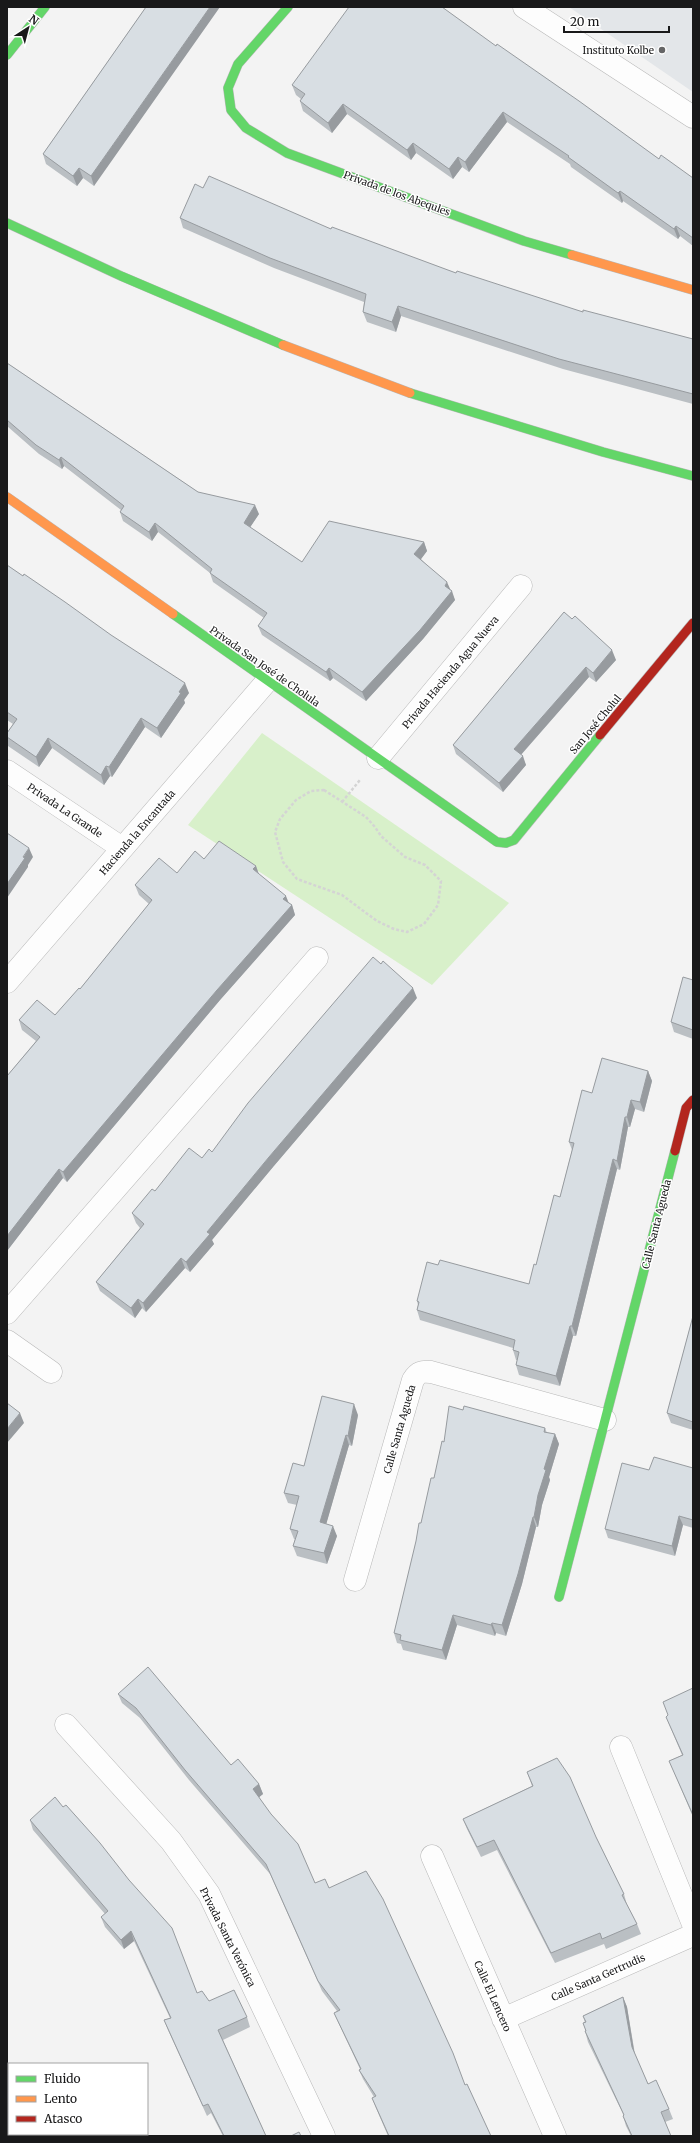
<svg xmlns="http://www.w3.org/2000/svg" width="700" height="2143" viewBox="0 0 700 2143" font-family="Merriweather,serif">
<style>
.built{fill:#e3e6e9}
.green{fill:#d8f0ca}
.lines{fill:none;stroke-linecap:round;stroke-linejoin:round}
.street-casing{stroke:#b8b8b8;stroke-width:23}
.fast-casing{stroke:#b8b8b8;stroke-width:10}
.slow-casing{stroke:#b8b8b8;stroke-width:10}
.jam-casing{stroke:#b8b8b8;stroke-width:10}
.path{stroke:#d4d4d4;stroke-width:2.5;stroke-dasharray:3 2;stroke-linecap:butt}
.street{stroke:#fdfdfd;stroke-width:22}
.fast{stroke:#63d668;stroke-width:9}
.slow{stroke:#ff974d;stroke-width:9}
.jam{stroke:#b3261e;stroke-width:9}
.wall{fill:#babfc3}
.shaded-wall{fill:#979b9f}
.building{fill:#d8dee3;stroke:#979b9f}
.poi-dot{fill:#656566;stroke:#fff;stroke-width:1.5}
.labels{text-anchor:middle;stroke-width:3;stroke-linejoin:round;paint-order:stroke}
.poi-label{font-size:10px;fill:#19191a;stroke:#fff;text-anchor:end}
.street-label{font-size:10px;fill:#19191a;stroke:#fff}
</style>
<rect width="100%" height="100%" fill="#f3f3f3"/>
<path class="built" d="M569,7h124v85z"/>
<path class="green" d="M262,733l247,170 -77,82 -244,-160z"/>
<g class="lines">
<defs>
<path id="street" d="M524,7l169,110
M378,758l143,-172
M7,771l115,77
M7,982l260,-301
M7,1313l310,-355
M7,1341l44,31
M355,1580l58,-200c5,-8 9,-9 18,-8l174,48
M66,1725l105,116 38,53 115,242
M621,1747l72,177
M432,1856l123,280
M503,2019l190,-84"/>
<path id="fast" d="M288,7l-50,57 -10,24 3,22 15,18 41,25 237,88 48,14
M7,55l38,-48
M7,223l114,53 162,69
M410,393l193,59 90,24
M173,614l324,228 9,1 8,-3 86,-105
M559,1597l116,-446"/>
<path id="slow" d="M572,255l121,35
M283,345l127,48
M7,497l166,117"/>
<path id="jam" d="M600,735l93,-112
M675,1151l11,-43 7,-8"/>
</defs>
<use href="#street" class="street-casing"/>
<use href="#fast" class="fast-casing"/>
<use href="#slow" class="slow-casing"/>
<use href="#jam" class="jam-casing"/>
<path class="path" d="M324,790l42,27 9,10 6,9 24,21 20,8 16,16 -3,24 -14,19 -17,8 -13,-3 -17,-8 -35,-26 -45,-16 -14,-17 -8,-30 5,-13 16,-19 15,-9z
M342,802l18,-22"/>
<use href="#street" class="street"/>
<use href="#fast" class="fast"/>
<use href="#slow" class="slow"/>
<use href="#jam" class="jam"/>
</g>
<path class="wall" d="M146,7l-52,179 -11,-8 -6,8 -31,-22 -3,-10z
M496,46l163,113 34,19v68l-13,-10 -2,3 -55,-38 -1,2 -51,-36 -1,-3 -63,-42 -38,50 -7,-5 -9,12 -37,-26 -5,7 -64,-46 -15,19 -29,-22 -3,-10 1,-2 -5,-4 -4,-10z
M203,188l128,41 125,44 127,39 110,27v65l-130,-35 -162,-53 -5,16 -29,-10 -4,-10 1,-10 -90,-34 -91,-40 -3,-10z
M7,363l191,129 61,22 -9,13 52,35 122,-20 3,9 -6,8 29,31 5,10 -32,39 -57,62 -33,-23 -3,3 -68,-46 -4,-9 6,-8 -51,-36 -3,-9 -52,-41 -6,9 -29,-20 -3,-9 1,-2 -57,-44 -2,3 -23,-15 -32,-28z
M7,565l182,128 -5,7 1,3 -24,35 -16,-11 -33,50 -2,-1 -6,9 -52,-37 -13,19 -31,-21 -1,-4v-9l6,-9 -6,-4z
M564,612l52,48 -20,22 -7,-5 -68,78 5,10 -23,27 -47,-38 -3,-9z
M204,859l52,7 3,8 30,29 3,2 3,10 -75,85 -153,182 -4,-4 -56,73v-175l29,-35 -14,-11 -3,-10 36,-5 25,-26 69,-85 -10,-9 -4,-10 42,-12z
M693,980v59l-19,-7 -3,-10z
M417,998l-144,169 -61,73 2,4 -24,28 -5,-4 -39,44 -4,-4 -7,10 -35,-27 -4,-9 44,-54 -4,-5 -4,-10 23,-22 47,-33 10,-6z
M648,1071l4,10 -8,31 -9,-3 -5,18h-2l-8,43 -3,-1 -41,167h-3l-13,50 -41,-11 -3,-10 1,-5h-1l-3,-10v-2l-93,-28 -3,-10 1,-5 -1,-4 112,-17 7,-19 24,-68 12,-47 -3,-8 23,-49z
M693,1316v114l-22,-7 -4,-10z
M463,1410l82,18 2,5 8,1 4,10 -10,33 1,3 -8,25 -4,22h-2l-14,57 -16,52 -10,-3 -1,3 -38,-11 -11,35 -43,-10 -2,-6 -4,-1 -3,-10 27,-110 23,-81z
M358,1415l-6,31 -3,-1 -23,79 11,12 -10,28 -30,-8 -4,-10 2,-7h-1l-4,-10 7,-24 -9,-2 -4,-10 20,-27z
M693,1468v60l-10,-3 -8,31 -67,-18 -3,-9 44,-59z
M693,1688v129l-20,-47 -4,-9 13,-6 -16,-38 2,-1z
M118,1694l113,71 28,19 4,10 -4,3 56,86 14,5 136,197 26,51h-103l-12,-28 -4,-10 2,-1 -11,-18 -4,-9 1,-1 -22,-47 -4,-9 3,-2 -15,-20 -52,-117 -81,-94 -49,-62 -18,-15z
M527,1772l69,65 28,57 3,11 10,19 4,10 -35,15 -2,-5 -49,19 -58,-113 -16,7 -14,-28 -4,-10 69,-33z
M30,1820l167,173 12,8 38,16 3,10 -27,13 43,96h-43l-12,-23 -4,3 -39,-86 -4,-10 6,-2 -36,-77 -10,8 -19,-22 -4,-10 4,-3 -72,-84z
M623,1997l4,10 8,47 13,30 21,25 4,10 -8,3 6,14h-40l-5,-10 -3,-10h1l-36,-74 -3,-11h1l-3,-8h2l-2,-7z"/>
<path class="shaded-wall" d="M210,7h10l-126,179 -3,-10z
M343,104l4,10 -15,19 -4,-10z
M503,112l4,10 -38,50 -4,-10z
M413,143l3,10 -5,7 -4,-10z
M458,157l4,10 -9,12 -4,-10z
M79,168l4,10 -6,8 -4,-10z
M620,191l3,10 -1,2 -4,-10z
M676,226l4,10 -2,3 -4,-10z
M398,306l3,10 -5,16 -4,-10z
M61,457l3,9 -2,3 -3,-9z
M255,505l4,9 -12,18 -3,-9z
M155,523l3,9 -6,9 -3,-9z
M424,542l3,9 -9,12 -4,-9z
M447,582l4,9 -6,-5z
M452,591l3,9 -32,39 -57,62 -4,-9z
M612,650l4,10 -20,22 -3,-9z
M586,667l3,10 -71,81 -4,-9z
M329,668l4,10 -3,3 -4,-9z
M185,683l4,10 -5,7 1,3 -24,35 -4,-10 22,-36z
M141,718l4,9 -33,50 -3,-10z
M48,738l4,10 -13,19 -3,-10z
M523,756l3,9 -23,27 -4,-9z
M106,766l4,10 -6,9 -3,-10z
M29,848l4,9 -5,8v2l-21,31v-14z
M256,866l3,9 -6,-6z
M286,896l4,10 -7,-7z
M292,905l3,10 -75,85 -153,182 -4,-10 154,-182z
M413,988l4,10 -144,169 -61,73 2,4 -24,28 -4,-10 21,-30 62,-75z
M648,1071l4,10 -8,31 -4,-10z
M631,1100l4,9 -5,18 -3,-10z
M625,1117l3,10 -8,43 -3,-9z
M613,1159l4,10 -41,167 -4,-10z
M59,1169l4,9 -56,73v-15z
M181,1258l4,10 -39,44 -3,-9z
M138,1299l4,9 -7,10 -4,-10z
M570,1326l3,10 -13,50 -4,-10z
M354,1404l4,11 -6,31 -4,-10z
M20,1413l4,10 -17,20v-14z
M555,1434l4,10 -10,33 1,3 -8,25 -4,22 -4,-10 4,-22 6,-26z
M346,1435l3,10 -25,87 -4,-10z
M679,1516l4,9 -8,31 -3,-10z
M533,1517l3,10 -14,57 -16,52 -4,-11z
M333,1526l4,10 -10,28 -3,-11z
M453,1615l4,10 -11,35 -4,-10z
M492,1623l4,10 -1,3 -4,-11z
M259,1784l4,10 -6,5 -4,-10z
M131,1931l3,10 -10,8 -3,-9z
M623,1997l4,10 8,50 -3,-10z"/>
<path class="building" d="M146,7h64l-119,169 -12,-8 -6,8 -30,-22z
M349,7h93l54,39 1,-2 82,57 80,58 2,-4 32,23v60l-17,-12 -2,3 -54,-38 -2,2 -50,-36 1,-1 -66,-44 -38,50 -7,-5 -9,12 -36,-26 -6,7 -64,-46 -15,19 -28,-22 5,-7 -13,-9z
M209,176l122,53 1,-2 124,46 1,-2 126,41v-2l110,29v55l-134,-35 -161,-53 -6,16 -29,-10 3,-18 -96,-36 -90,-40 15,-34 8,4z
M7,363l191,129 57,13 -11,18 58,39 27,-41 95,21 -10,12 33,28 -2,4 7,5 -32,39 -58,62 -33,-24 -3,4 -68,-46 9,-13 -57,-40 2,-4 -57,-46 -6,9 -29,-20 4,-6 -63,-49 -2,3 -23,-15 -29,-25z
M7,565l16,11 1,-2 41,28 46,33 74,48 -6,9 2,1 -24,35 -16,-10 -32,49 -3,-1 -5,9 -53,-37 -12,19 -29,-20v-4l10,-14 -10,-7z
M564,612l8,7 3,-3 37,34 -19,23 -7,-6 -72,82 9,7 -24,27 -46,-38z
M7,833l22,15 -6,9 2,1 -18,26z
M219,841l37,25 -3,3 33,27 -3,3 9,6 -75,85 -154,182 -4,-3 -52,67v-160l33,-39 -21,-17 18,-20 18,15 24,-27 1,1 72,-89 -17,-15 24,-27 18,15 18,-22 9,8z
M373,957l8,7 2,-3 30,27 -144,169 -62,75 3,2 -24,28 -5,-4 -38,45 -5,-4 -7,9 -35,-26 48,-58 -12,-11 20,-24 3,2 34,-43 13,10 7,-9 3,3 36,-49z
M683,977l10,3v50l-22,-8z
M602,1058l46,13 -8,31 -9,-2 -4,17h-2l-8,44 -4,-2 -41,167h-2l-14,50 -40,-11 3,-13 -6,-2 2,-10 -98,-30 2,-8 -2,-1 10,-39 11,3 2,-5 89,24 5,-20 2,1 18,-70 6,2 14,-54 -5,-1 13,-52 10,3z
M693,1316v106l-26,-9z
M322,1396l32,8 -6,32 -2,-1 -26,87 13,4 -9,27 -31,-7 5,-15 -8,-2 9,-33 -15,-3 9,-30 11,3z
M7,1403l13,10 -13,16z
M449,1406l14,4 1,-4 81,22 -1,4 11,2 -11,35 2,1 -8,25 -4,22h-1l-15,57 -16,51 -10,-2 -1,2 -38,-10 -11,35 -42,-10 1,-5 -7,-2 22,-92 3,-18h2l10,-45h3l8,-37 2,1z
M654,1457l39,11v52l-14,-4 -7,30 -67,-17 17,-66 27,7z
M148,1667l83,98 7,-6 21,25 -6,5 18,25 27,30 17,39 10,-4 4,9 37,-17 17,28 70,154 12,32 2,-1 24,52h-102l-17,-38 4,-2 -17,-26 2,-1 -27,-56 6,-3 -22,-29 -52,-117 -81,-94 -49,-62 -18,-14z
M693,1688v127l-24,-54 14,-6 -17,-38 2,-2 -5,-13z
M557,1758l13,19 26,60 28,57 -2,1 15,29 -35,15 -2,-6 -49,20 -57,-113 -17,7 -14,-28 70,-33 -6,-14z
M55,1797l8,10 3,-2 34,38 29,37 43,48 25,65 5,-2 7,10 25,-11 13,27 -29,13 48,106h-42l-16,-32 -5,2 -39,-86 7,-2 -40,-87 -10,9 -20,-23 7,-6 -78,-91z
M623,1997l9,50 16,37 8,-4 13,29 -8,3 10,24h-39l-9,-20 1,-1 -39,-84h1l-3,-8 3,-1 -3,-6z
M299,2132l2,4h-10z"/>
<circle class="poi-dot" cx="662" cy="50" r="4"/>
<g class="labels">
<g class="poi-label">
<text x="654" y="54">Instituto Kolbe</text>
</g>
<g class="street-label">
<text transform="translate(397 193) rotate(20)" y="4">Privada de los Abequles</text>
<text transform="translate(265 666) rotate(35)" y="4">Privada San José de Cholula</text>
<text transform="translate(450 672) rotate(-50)" y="4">Privada Hacienda Agua Nueva</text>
<text transform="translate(595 724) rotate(-50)" y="4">San José Cholul</text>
<text transform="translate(65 810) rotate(34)" y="4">Privada La Grande</text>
<text transform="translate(137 832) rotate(-49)" y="4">Hacienda la Encantada</text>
<text transform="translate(656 1224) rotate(-76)" y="4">Calle Santa Agueda</text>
<text transform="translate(399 1429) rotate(-74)" y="4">Calle Santa Agueda</text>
<text transform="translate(228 1937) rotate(63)" y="4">Privada Santa Verónica</text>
<text transform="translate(598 1977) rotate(-24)" y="4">Calle Santa Gertrudis</text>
<text transform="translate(493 1996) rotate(66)" y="4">Calle El Lencero</text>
</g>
</g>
<rect width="700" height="2143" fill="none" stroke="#19191a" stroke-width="16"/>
<rect x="8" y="2063" width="140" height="72" fill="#ffffff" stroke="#a3a3a3"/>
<rect x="16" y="2076" width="20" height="6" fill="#63d668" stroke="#a3a3a3"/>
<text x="44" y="2083" font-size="12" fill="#19191a">Fluido</text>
<rect x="16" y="2096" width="20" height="6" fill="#ff974d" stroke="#a3a3a3"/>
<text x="44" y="2103" font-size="12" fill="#19191a">Lento</text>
<rect x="16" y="2116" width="20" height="6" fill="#b3261e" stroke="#a3a3a3"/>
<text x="44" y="2123" font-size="12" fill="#19191a">Atasco</text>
<g transform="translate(28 28) rotate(36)" stroke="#ffffff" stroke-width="3" paint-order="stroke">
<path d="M0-3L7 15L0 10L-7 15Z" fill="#19191a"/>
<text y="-6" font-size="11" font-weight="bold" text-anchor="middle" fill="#19191a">N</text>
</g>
<path d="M564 26v6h105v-6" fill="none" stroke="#19191a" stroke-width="2"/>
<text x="570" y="26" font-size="12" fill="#19191a" stroke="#ffffff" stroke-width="3" paint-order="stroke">20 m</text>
</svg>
